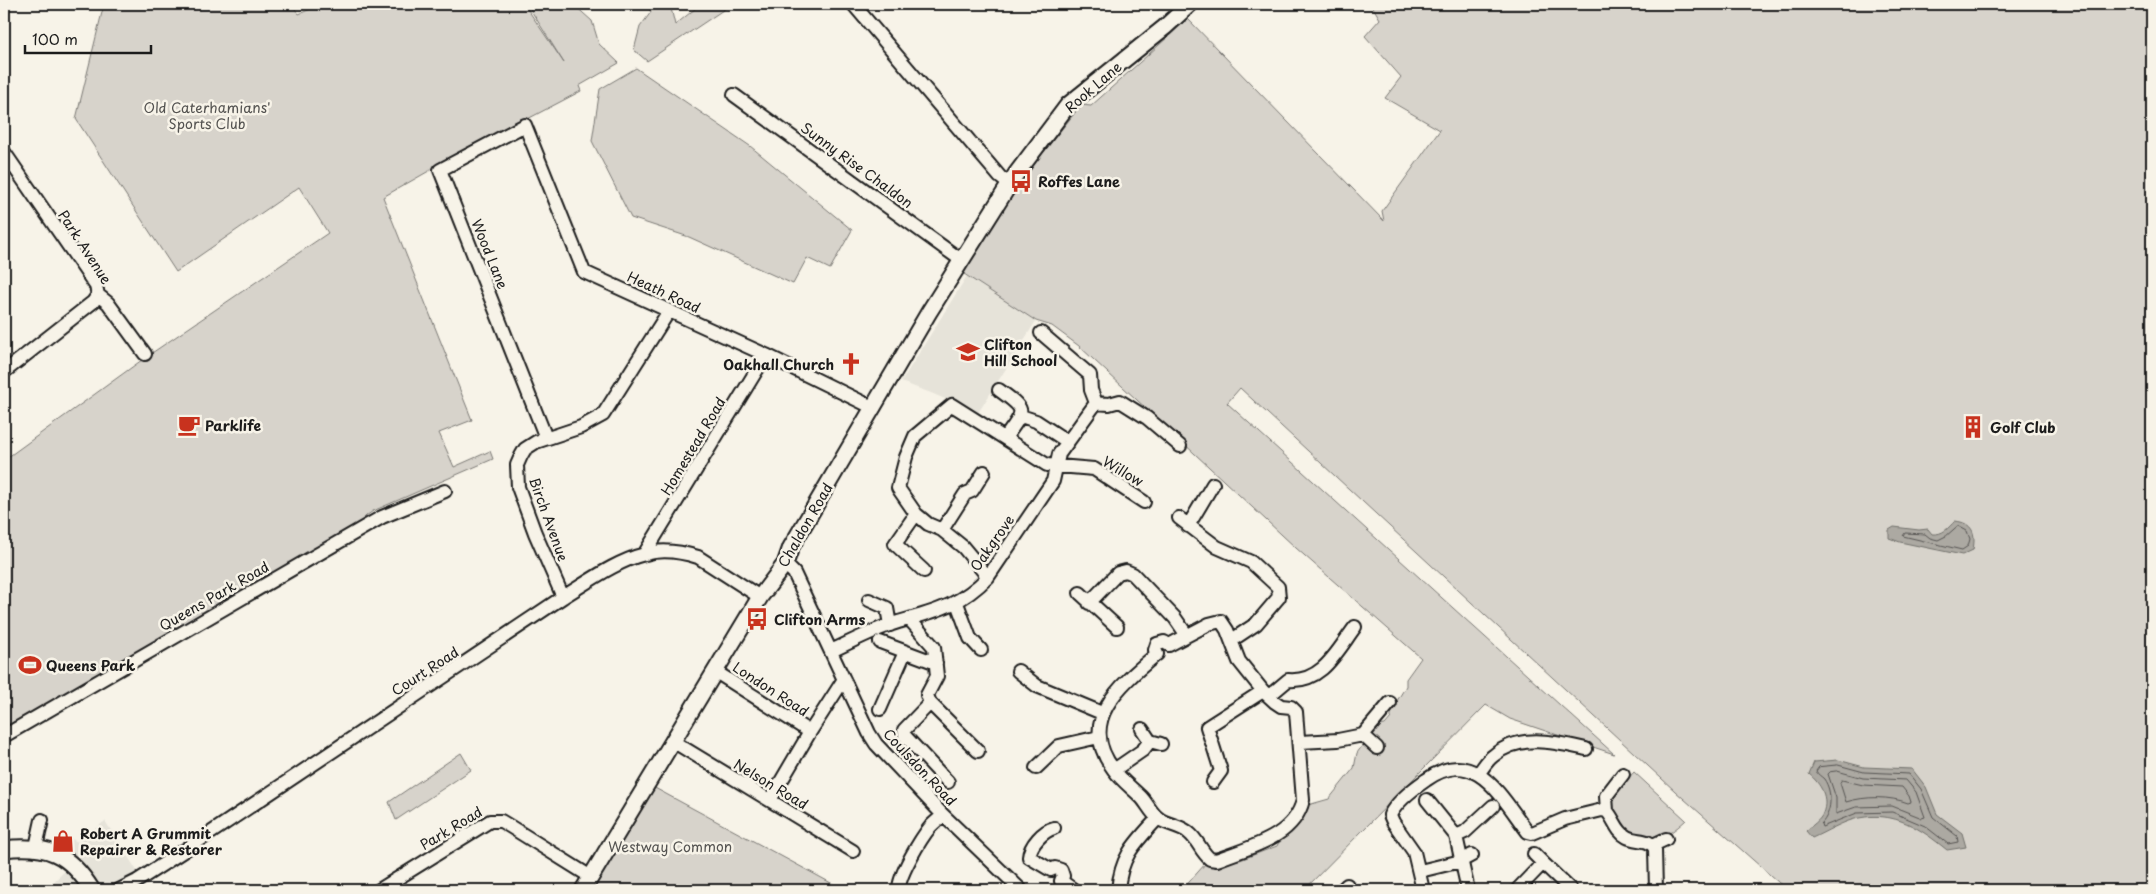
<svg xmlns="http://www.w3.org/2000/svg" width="2156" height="894" font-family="'Playpen Sans',sans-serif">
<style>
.built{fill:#e6e3d9}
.green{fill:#d7d3cb;stroke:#7a7874}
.water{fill:#aca9a2;stroke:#72716c}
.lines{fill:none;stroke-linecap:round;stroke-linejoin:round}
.shore{stroke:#565452;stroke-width:1}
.minor-casing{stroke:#1c1c1c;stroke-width:16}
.major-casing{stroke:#1c1c1c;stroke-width:19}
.minor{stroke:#f7f3e8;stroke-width:12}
.major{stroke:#f7f3e8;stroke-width:15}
.labels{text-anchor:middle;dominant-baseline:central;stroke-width:5;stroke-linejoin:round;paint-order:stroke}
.street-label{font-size:14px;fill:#1c1c1c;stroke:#f7f3e8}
.park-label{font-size:14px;fill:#545351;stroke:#f7f3e8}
.poi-label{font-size:14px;font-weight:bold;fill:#1c1c1c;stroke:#f7f3e8;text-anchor:start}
</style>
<rect width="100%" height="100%" fill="#f7f3e8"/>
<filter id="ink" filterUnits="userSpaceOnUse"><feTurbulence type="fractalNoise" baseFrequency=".02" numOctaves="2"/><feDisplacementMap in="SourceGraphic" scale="10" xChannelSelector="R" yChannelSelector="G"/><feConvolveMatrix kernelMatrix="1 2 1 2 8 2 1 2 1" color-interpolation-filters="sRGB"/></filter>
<g filter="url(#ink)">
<path class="built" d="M967,276L1036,321L978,413L931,393L901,382Z
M105,821L139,874L136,887L138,890H45L66,870L55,848L65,836L78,842Z"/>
<path class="green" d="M104,4H291L299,14L322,4H524L564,63L527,4H573L592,21L599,44L619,63L579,86L581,91L436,167L383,197L472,420L439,433L454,467L490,451L493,459L373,511L366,516L360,522L4,729V460L146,357L328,233L299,187L176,272L76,119Z
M646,4H670L675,25L701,4H732L647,61L634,50L640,27L651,12Z
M1371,4H2152V890H1787L1675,791L1240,388L1227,403L1614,754L1510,719L1486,705L1304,890H1182L1206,863C1218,873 1228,856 1240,860L1277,846C1280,839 1284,839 1289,835C1299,827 1303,817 1308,805L1329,799L1354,768L1357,753L1370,735L1378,726L1385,725L1391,718V711L1406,686V679L1421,658L1296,548L1079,346L1052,326L1036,321L961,272L1026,174L1081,105L1091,106L1188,19L1384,221L1382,211L1440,130L1385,98L1401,77L1365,36L1380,19Z
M636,68L750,146L852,230L830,269L807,258L793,284L689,237L631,218L592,141L600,89Z
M461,753L471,770L396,820L389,802Z
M1634,772L1686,820C1663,841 1657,840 1627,833L1614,815L1610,799Z
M653,787L844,890H592Z"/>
<path class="water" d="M1955,521C1973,523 1976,533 1973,550L1962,555L1900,542L1889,538V530L1894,527L1919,530L1928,529L1932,534C1943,535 1948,528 1955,521Z
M1838,760L1864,767L1912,769L1926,787L1937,814L1962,833L1966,847L1947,850C1920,828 1895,811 1859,818C1843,821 1826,832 1812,838L1806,831C1811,826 1821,820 1823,813C1829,798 1821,784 1809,774L1814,762Z"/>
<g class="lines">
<path class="shore" d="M1958,526L1967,531L1970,539L1968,546L1962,550L1903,536L1905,533L1925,534L1930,538L1938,540L1946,536Z
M1838,765L1864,772L1909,774L1921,789L1933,817L1957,836L1958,842L1948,844L1925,826L1892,812L1857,813L1822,827L1821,824C1832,813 1833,792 1824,779C1821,776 1818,775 1816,771L1819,767Z
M1837,771L1863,778L1906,780L1916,792L1925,817L1922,818L1892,806L1856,807L1836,814V798L1828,774L1830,772Z
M1842,780L1863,785L1902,787L1909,796L1911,802L1908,803C1890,796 1865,796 1846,802L1840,783Z"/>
<defs>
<path id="minor" d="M853,4L1000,177L1009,184
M734,95L961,260
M4,152L96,286L98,295L108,303L145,354
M1041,333L1090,375L1091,390L1096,403L1109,404L1120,401L1147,418L1180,446
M4,372L93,302L98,295
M999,390C1028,411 1025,410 1005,438
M1021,416L1036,421L1068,442
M546,438L440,170L525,125L584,272L766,355L874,408
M916,514L895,544L924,571
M1179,518L1217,547L1251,562L1278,587L1279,597L1256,624L1232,640
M1188,526L1213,484
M942,530L965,494L972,491L984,472
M645,553L766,355
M785,564L794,573L869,733L876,744L943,815L1021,890
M988,577L963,547L942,530L928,524L916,514L898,488L906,457L915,436L952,405L1047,465L1094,469L1144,502
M1080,593L1117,627
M563,597L535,533L518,487L517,465L521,456L525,449L536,442L581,427L603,415L669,311
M869,600L887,608L890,625
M957,603L970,638L981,650
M1089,603L1118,573L1126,571L1133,574L1175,618L1186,634
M910,620L934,647L937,676L927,695L930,703L978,751
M880,642L936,663
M831,651C851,642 871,631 892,624C931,612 958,608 988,577L1053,481L1059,454L1096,403
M1157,654C1120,685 1076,721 1114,770C1121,780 1132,788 1141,797C1147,803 1151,813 1158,818C1166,825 1181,825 1189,833C1198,840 1201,852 1210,859L1217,860C1249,847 1294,838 1303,800L1296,712L1291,707L1281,706L1275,702L1263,691L1239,661L1227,630L1221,621L1209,624L1169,645
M1157,654L1155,650L1157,644L1164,642L1169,645
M1018,671L1037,686L1102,713
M716,672L810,732
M1269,696L1288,680C1322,683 1337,651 1355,627
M930,703L904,730L905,736L948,782
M880,709L905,652
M1142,729L1150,741L1161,744
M1363,735L1377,748
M4,736L382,517L445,491
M674,742L853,851
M1300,742L1338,740L1363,735L1390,703
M1036,768L1059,746L1099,737
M1114,770L1143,750L1150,741
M1478,774C1483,768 1487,760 1493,756C1520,733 1555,742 1586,749
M1213,782L1221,771L1207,727L1263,691
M770,800L810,732L844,679
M1427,800L1456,836L1468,890
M1607,811L1606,796L1623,774
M1456,836L1465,832L1493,806
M1653,845L1666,839
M36,847L42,820
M1534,854L1543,863
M1051,870L1029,857C1030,845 1043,831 1054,828
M1051,870L1055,868L1061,870L1063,876L1061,881
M1420,871L1461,861L1472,855
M1061,881L1074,890
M1518,889L1543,863L1571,890
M119,890L137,881L185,850L563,597C588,582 616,561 645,554C661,549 682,552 698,557L760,597
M379,890L490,821H501L511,827L591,877
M899,890C898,876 921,838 931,826C935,822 940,818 943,815
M1118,890C1121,855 1136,842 1158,818
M1342,890L1347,885
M1423,890L1414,852L1393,822L1390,815C1397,801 1413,789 1426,780C1475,744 1501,797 1528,832L1532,833L1565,819L1602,810L1607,811C1615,820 1616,831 1627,837C1636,842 1650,838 1655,849L1656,890"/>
<path id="major" d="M4,849C47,844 69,853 92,890
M583,890L760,597L785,564L791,547L929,312L1016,174L1068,105L1165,27L1190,4"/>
</defs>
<use href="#minor" class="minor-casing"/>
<use href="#major" class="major-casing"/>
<use href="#minor" class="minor"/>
<use href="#major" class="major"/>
</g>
</g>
<defs>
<symbol id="bus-bare" viewBox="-9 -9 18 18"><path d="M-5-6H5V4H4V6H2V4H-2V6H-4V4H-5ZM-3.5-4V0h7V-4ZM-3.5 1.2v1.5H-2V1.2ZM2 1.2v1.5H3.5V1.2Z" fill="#c8321e" stroke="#f7f3e8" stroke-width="2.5" paint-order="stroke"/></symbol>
<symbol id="school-bare" viewBox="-9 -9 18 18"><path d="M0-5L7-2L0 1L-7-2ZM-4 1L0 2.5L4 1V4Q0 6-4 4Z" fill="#c8321e" stroke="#f7f3e8" stroke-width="2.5" paint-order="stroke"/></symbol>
<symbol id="church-bare" viewBox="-9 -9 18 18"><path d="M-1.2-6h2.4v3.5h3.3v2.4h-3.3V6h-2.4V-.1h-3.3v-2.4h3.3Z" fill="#c8321e" stroke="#f7f3e8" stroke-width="2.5" paint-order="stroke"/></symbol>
<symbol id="cafe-bare" viewBox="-9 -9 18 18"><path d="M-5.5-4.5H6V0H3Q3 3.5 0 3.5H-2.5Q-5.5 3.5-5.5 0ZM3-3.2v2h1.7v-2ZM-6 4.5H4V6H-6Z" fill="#c8321e" stroke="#f7f3e8" stroke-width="2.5" paint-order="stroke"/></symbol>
<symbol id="building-bare" viewBox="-9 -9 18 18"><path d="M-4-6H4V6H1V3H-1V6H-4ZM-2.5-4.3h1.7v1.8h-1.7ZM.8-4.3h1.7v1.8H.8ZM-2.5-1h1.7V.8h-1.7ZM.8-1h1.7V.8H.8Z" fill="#c8321e" stroke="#f7f3e8" stroke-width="2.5" paint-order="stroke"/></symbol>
<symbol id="stadium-bare" viewBox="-9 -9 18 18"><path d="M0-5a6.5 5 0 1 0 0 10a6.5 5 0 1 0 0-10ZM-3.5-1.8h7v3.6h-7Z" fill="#c8321e" stroke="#f7f3e8" stroke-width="2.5" paint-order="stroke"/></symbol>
<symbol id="shop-bare" viewBox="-9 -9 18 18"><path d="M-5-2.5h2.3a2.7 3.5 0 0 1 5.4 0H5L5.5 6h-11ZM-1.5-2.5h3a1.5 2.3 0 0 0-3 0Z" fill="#c8321e" stroke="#f7f3e8" stroke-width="2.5" paint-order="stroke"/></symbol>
</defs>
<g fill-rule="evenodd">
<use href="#bus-bare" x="1005" y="165" width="32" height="32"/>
<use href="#school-bare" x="952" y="336" width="32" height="32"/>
<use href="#church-bare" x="835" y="348" width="32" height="32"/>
<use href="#cafe-bare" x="173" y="409" width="32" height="32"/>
<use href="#building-bare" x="1957" y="411" width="32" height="32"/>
<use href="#bus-bare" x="741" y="603" width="32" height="32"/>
<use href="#stadium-bare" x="14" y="649" width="32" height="32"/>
<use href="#shop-bare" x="47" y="825" width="32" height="32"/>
</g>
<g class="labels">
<g class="street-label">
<text transform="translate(1093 87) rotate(-41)">Rook Lane</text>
<text transform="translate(857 165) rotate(36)">Sunny Rise Chaldon</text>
<text transform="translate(85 247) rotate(57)">Park Avenue</text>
<text transform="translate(490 254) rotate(68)">Wood Lane</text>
<text transform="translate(664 292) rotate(25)">Heath Road</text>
<text transform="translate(693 446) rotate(-59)">Homestead Road</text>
<text transform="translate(1123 471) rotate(31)">Willow</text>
<text transform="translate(549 519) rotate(70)">Birch Avenue</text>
<text transform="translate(805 525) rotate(-60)">Chaldon Road</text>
<text transform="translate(992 543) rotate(-55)">Oakgrove</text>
<text transform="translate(214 596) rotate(-30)">Queens Park Road</text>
<text transform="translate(425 671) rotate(-33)">Court Road</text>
<text transform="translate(771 689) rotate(33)">London Road</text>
<text transform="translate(920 767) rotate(47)">Coulsdon Road</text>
<text transform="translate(771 784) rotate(31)">Nelson Road</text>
<text transform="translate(451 828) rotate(-31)">Park Road</text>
</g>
<g class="park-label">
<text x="207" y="107">Old Caterhamians'<tspan x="207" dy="16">Sports Club</tspan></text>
<text x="670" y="846">Westway Common</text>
</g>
<g class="poi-label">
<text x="1038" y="181">Roffes Lane</text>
<text x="984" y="344">Clifton<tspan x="984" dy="16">Hill School</tspan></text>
<text x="834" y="364" text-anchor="end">Oakhall Church</text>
<text x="205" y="425">Parklife</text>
<text x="1990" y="427">Golf Club</text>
<text x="774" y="619">Clifton Arms</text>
<text x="46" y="665">Queens Park</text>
<text x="80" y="833">Robert A Grummit<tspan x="80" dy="16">Repairer &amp; Restorer</tspan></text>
</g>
</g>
<rect width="2156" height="894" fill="none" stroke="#f7f3e8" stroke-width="20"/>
<rect x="10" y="10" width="2136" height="874" fill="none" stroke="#1c1c1c" stroke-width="2" filter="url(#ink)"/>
<path d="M25 45v8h126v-8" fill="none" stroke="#1c1c1c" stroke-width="2.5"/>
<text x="32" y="45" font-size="15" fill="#1c1c1c" stroke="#f7f3e8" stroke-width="4" paint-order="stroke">100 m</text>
</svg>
